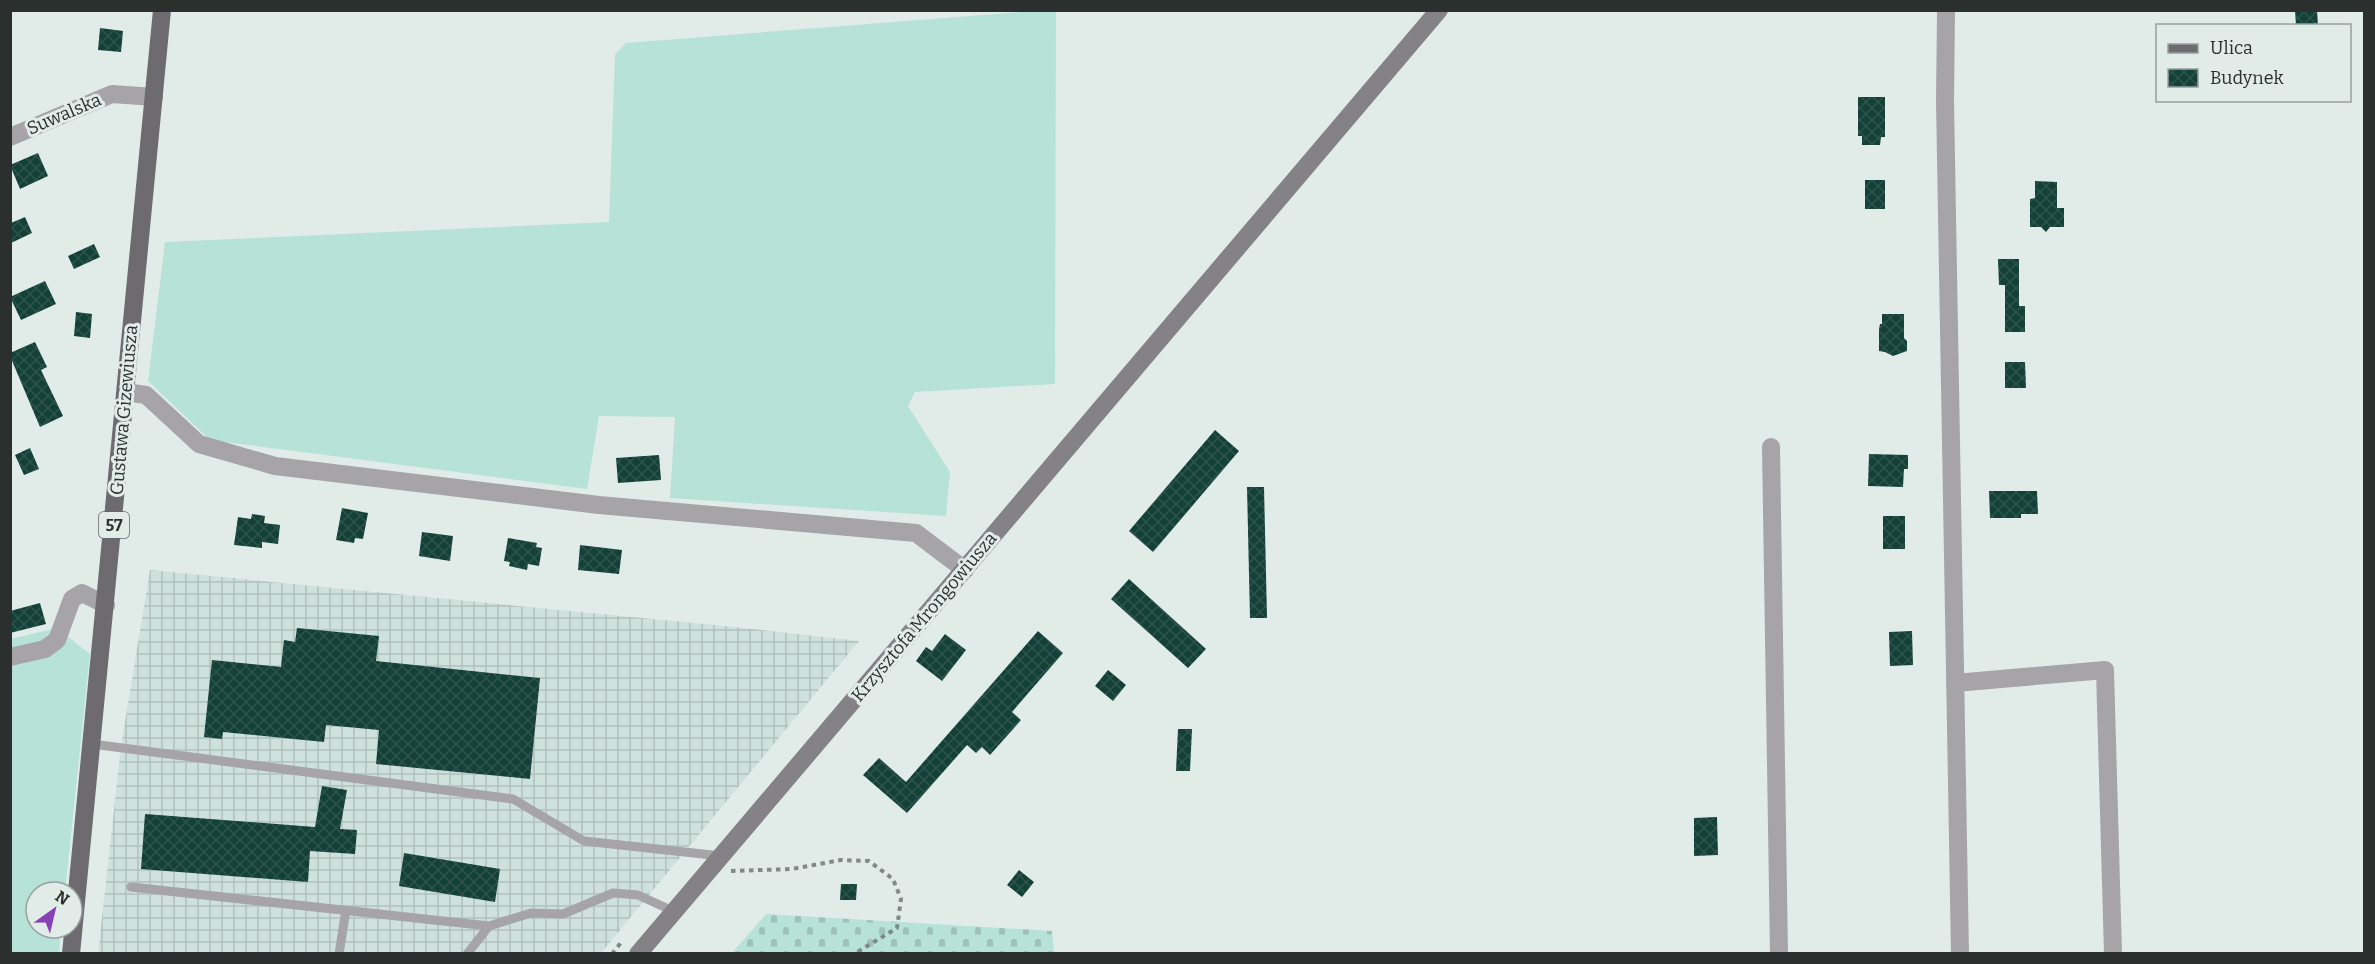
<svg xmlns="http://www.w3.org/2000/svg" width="2375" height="964" font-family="Bitter,serif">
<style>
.industrial{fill:url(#industrial-grid)}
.grass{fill:#b7e2d7}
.cemetery{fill:url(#cemetery-stones)}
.building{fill:url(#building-cross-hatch)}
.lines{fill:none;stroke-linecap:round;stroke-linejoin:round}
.path{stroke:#818886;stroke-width:4;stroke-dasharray:4.5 4.5;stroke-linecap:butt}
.lane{stroke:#a6a4a7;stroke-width:9}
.street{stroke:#a6a4a7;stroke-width:18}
.secondary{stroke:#858287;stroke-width:18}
.primary{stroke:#6d6a70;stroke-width:18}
.labels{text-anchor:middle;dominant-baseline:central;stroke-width:6;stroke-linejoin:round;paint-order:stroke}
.shield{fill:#e1ece9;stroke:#626866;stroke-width:1.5}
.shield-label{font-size:16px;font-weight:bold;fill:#2b2f2e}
.street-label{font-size:18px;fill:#2b2f2e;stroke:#e1ece9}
</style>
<defs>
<pattern id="industrial-grid" width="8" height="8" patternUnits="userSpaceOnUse" patternTransform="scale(1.5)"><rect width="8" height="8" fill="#cee1dc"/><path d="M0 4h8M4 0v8" fill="none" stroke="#b1c1bd"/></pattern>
<pattern id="cemetery-stones" width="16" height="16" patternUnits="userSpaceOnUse" patternTransform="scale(1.5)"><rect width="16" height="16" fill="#b7e2d7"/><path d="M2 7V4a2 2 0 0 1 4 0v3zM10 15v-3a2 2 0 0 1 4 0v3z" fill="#9ec2b9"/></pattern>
<pattern id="building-cross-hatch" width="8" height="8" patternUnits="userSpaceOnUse" patternTransform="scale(1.5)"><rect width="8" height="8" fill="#134037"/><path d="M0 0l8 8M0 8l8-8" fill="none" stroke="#2d534c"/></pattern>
</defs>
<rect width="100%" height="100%" fill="#e1ece9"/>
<path class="industrial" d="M150,570L735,627L859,641L601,953L98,954L121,746Z"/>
<path class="grass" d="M1035,11H1056L1055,384L915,392L908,406L950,472L946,516L670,498L675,417L599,416L587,489L210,440L148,381L165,242L609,222L615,54L626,43Z
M57,628L90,654L65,892H36V928H61L59,953H11L10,639Z"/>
<path class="cemetery" d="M766,914L1052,931L1054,953H732Z"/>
<path class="building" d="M2295,10H2317L2318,26H2296Z
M100,28L123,31L121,52L98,50Z
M1858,97H1885V137H1881L1880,145H1862V136H1858Z
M38,153L48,176L20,189L10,165Z
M1865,180H1885V209H1865Z
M2035,181L2057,182V208H2064V227H2050L2046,232L2041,227H2030V199L2035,198Z
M25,217L32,233L11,243V223Z
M94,244L100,257L74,269L68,256Z
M1998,259H2019V306H2025V332H2005V285H1999Z
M45,281L56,304L21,320L10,297Z
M76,312L92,314L90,338L74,336Z
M1882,314H1904V338L1907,341V351L1893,356L1885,352L1879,351V329L1880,324H1882Z
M35,342L47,367L41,370L63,416L40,427L10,356V353Z
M2005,362H2025L2026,388H2005Z
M1215,430L1239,451L1153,552L1129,531Z
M30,448L39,469L24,475L15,455Z
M1869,454L1908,455V469H1904L1903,487L1868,486Z
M659,455L661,480L618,483L616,458Z
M1247,487H1264L1267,618H1250Z
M1989,491H2037L2038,514H2021V518H1990Z
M342,508L368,513L363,539L355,538L354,543L336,540Z
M252,514L265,516L264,523L280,525L278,544L262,542V548L234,545L238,517L251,519Z
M1883,516H1905V549H1883Z
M422,532L453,536L450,561L419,556Z
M508,538L537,543L536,547L542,548L539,566L528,564L527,570L509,566L510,562L504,561Z
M580,545L622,550L619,574L578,570Z
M1129,579L1206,649L1188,668L1111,599Z
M40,603L46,624L10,633V611Z
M297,628L379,636L376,661L540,678L530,779L376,764L379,730L326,725L324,742L223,732L222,739L204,737L212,660L281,667L284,640L295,642Z
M1038,631L1063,653L1012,712L1021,720L990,755L982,747L976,753L967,745L907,813L863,775L879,758L906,782Z
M1912,631L1913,665L1890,666L1889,632Z
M945,634L966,650L942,681L916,661L926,647L932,651Z
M1108,670L1126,685L1113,701L1095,686Z
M1178,729H1192L1190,771H1176Z
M322,786L347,790L340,829L357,830L355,854L310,851L308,882L141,869L145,814L315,827Z
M1717,817L1718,855L1694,856V818Z
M404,853L500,869L495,902L399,886Z
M1019,870L1034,882L1022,897L1007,885Z
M841,884H857L856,900H840Z"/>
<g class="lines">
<path class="path" d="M731,871L792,869L841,860L869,861L893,879L901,899L897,928L854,954
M612,954L623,940"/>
<path class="lane" d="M92,744L513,799L584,841L721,856
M131,887L489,926L531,913L563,914L613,893L638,895L673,911
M339,954L346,910
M467,954L489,926"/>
<path class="street" d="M1946,10L1945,101L1960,954
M10,137L112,94L154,97
M126,392L146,395L199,444L275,466L599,505L916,533L965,570
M1771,447L1779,954
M10,657L45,649L57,640L72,599L82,593L106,605
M1955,683L2105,670L2113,954"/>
<path class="secondary" d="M638,954L1439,10"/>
<path class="primary" d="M71,954L162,10"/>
</g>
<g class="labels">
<rect class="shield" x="99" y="512" width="30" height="26" rx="4.5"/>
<g class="shield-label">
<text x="114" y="525">57</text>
</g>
<g class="street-label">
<text transform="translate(64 114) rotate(-23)">Suwalska</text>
<text transform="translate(124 410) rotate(-85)">Gustawa Gizewiusza</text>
<text transform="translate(924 617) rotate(-50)">Krzysztofa Mrongowiusza</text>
</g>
</g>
<rect width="2375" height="964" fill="none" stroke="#2b2f2e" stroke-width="24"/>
<rect x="2156" y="24" width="195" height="78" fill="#e1ece9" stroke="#98a09e" stroke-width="1.5"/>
<rect x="2168" y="44" width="30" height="9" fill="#6d6a70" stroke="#98a09e" stroke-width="1.5"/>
<text x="2210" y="54" font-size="18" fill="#2b2f2e">Ulica</text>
<rect x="2168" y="69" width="30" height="18" fill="url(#building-cross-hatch)" stroke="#98a09e" stroke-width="1.5"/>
<text x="2210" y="84" font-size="18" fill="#2b2f2e">Budynek</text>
<g transform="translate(54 910) rotate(34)"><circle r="28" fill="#e1ece9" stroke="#98a09e" stroke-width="1.5"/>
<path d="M0-4.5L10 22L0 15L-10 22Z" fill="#8841b4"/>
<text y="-9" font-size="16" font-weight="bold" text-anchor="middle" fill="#2b2f2e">N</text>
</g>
</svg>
